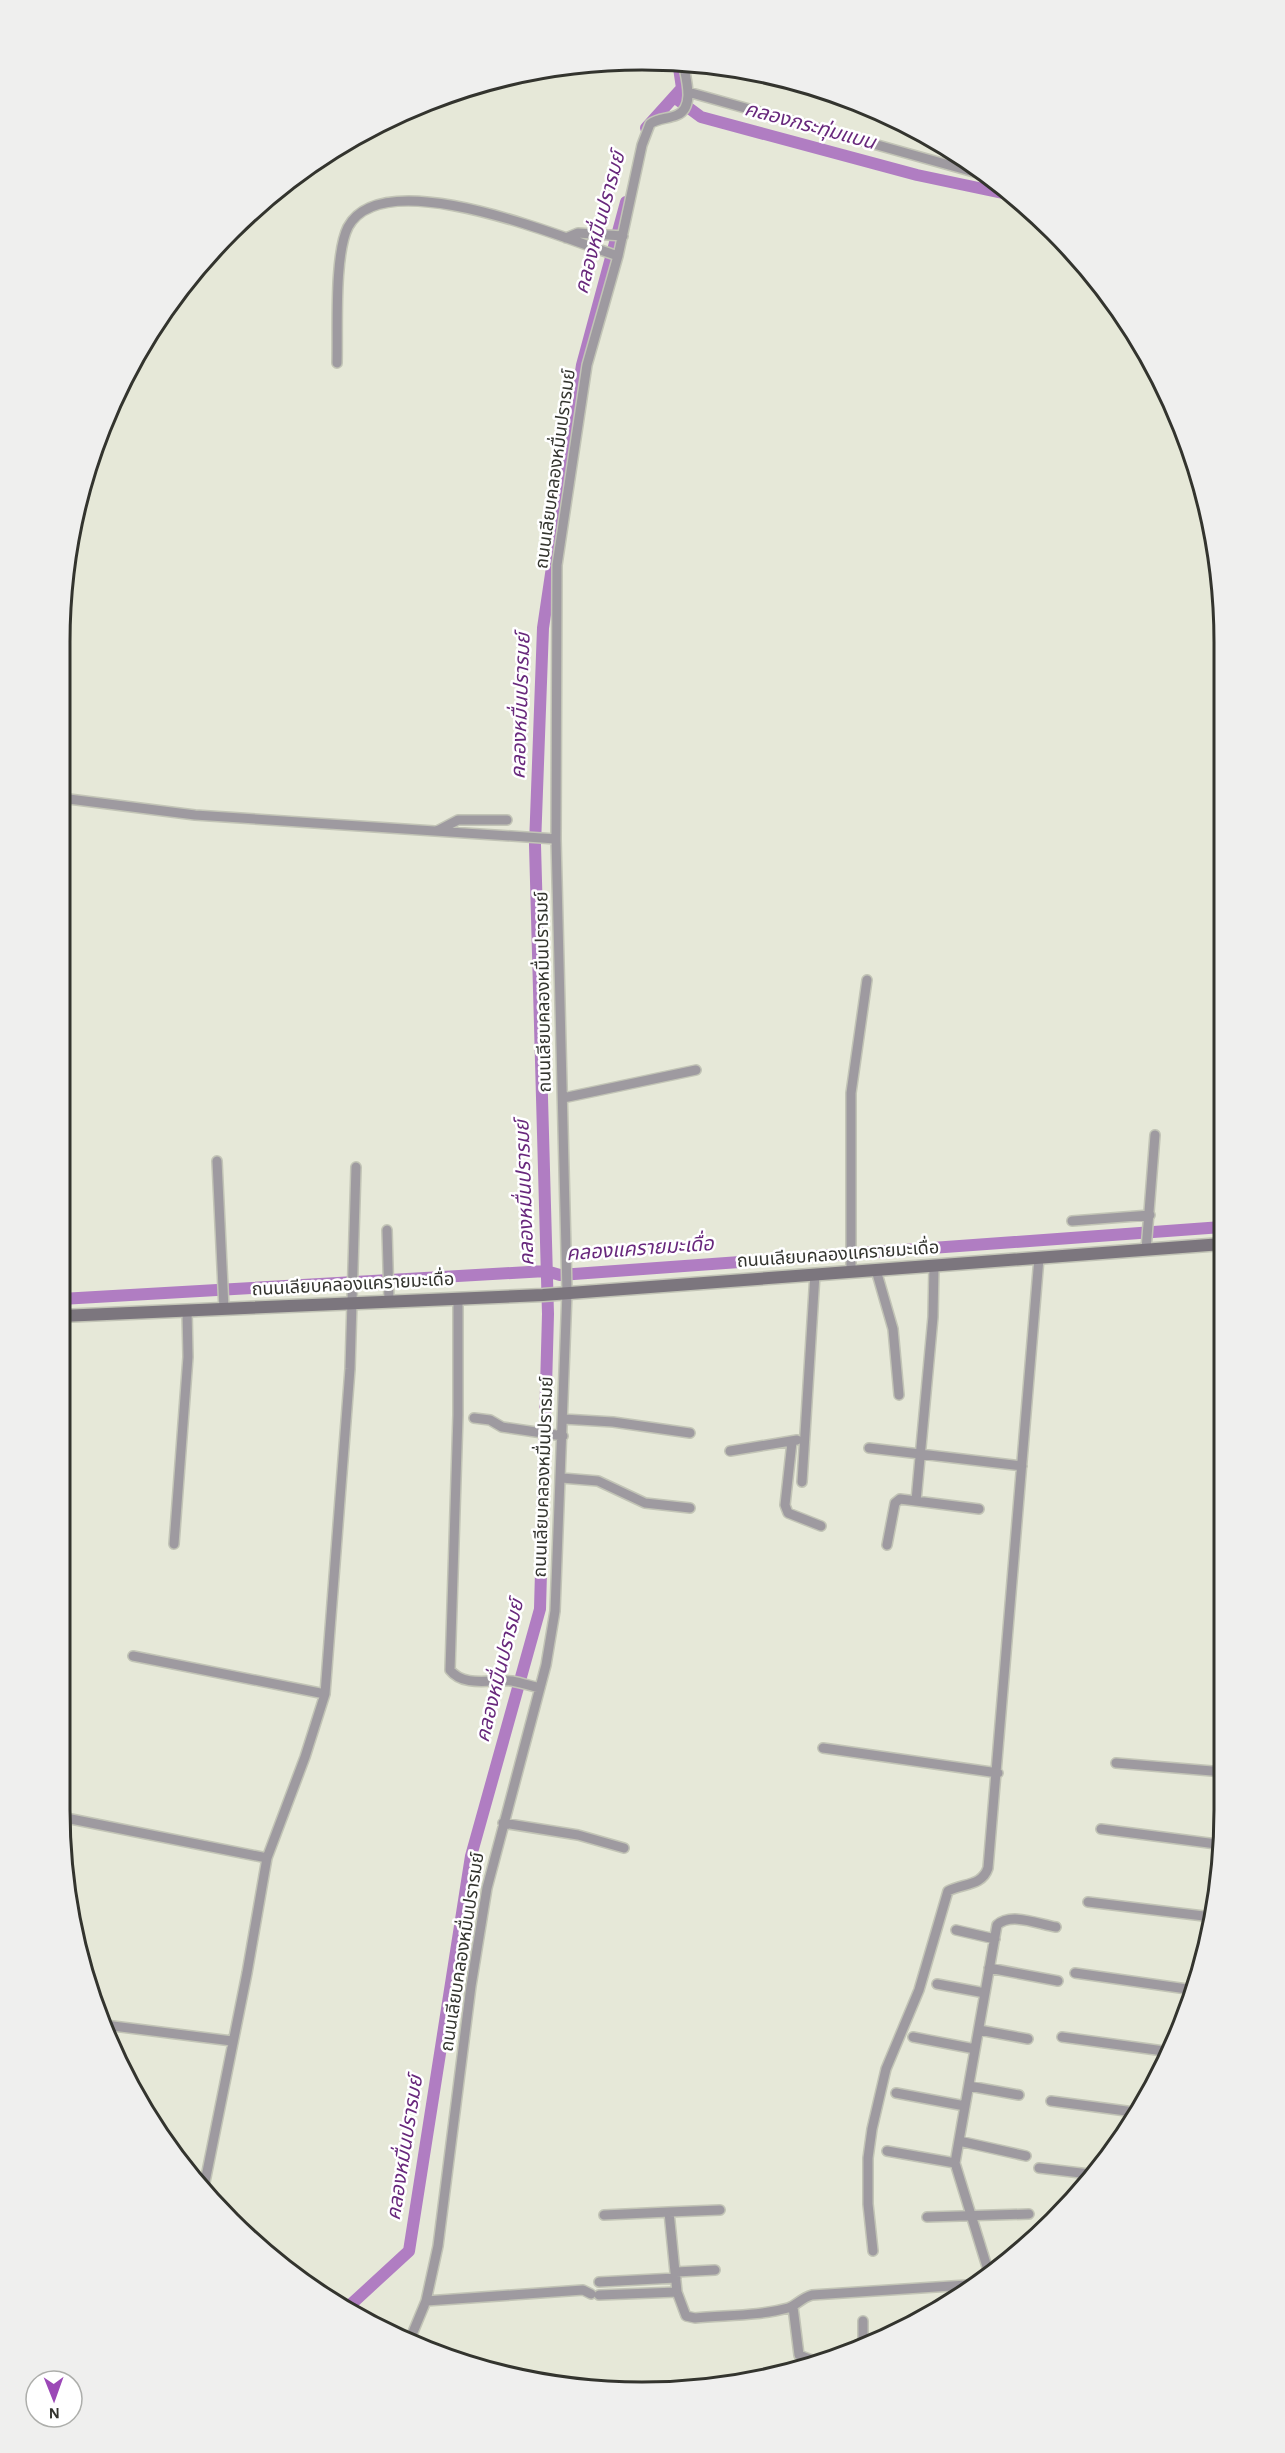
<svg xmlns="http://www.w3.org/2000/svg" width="1285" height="2453" font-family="'Alegreya Sans','Noto Sans Thai',sans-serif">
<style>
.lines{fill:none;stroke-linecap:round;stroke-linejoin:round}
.canal{stroke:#b07dc2;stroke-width:12}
.street-casing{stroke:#c2c4b6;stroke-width:12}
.secondary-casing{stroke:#c2c4b6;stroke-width:15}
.street{stroke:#9e9aa0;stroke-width:9}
.secondary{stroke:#7c767e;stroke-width:12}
.labels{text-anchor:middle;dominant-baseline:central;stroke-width:5;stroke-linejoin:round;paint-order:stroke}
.street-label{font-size:18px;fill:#33342e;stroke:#fff}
.water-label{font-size:20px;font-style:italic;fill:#68287c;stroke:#fff}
.rim{fill:none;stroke:#33342e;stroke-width:3}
</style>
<rect width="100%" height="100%" fill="#e6e8d8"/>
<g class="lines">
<path class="canal" d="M674,97L701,117L917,175L1012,195
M646,128L682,88L678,61
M61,1299L546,1271L560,1275L1222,1227
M347,2308L409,2251L471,1856L540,1609L548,1314L535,845L543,628L582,365L626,202"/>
<defs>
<path id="street" d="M688,92L981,174
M566,238L578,233L623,236
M337,363C338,329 334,255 348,227C383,161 565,239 618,256
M61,798L195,815L556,839
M437,831L458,820H507
M563,1098L696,1070
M217,1161L224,1309
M1072,1221L1150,1215
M387,1230L389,1301
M1146,1250L1155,1135
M876,1270L893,1329L899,1395
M851,1272V1093L867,980
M458,1298V1415L450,1670C464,1688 492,1679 512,1681C522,1683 531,1686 540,1688
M474,1418L490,1420L502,1427L563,1436
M563,1419L613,1422L690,1433
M792,1442L785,1505L788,1513L821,1526
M869,1448L1022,1466
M730,1451L797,1440
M562,1478L598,1481L645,1503L690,1508
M802,1482L815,1274
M916,1501L979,1509
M174,1544L188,1357L187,1311
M887,1545L895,1503L900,1499L916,1501L933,1317L934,1266
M133,1656L325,1694
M823,1748L998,1773
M1116,1763L1224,1772
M61,1817L267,1858
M503,1823L578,1835L624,1848
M1101,1829L1224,1845
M1088,1902L1212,1917
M956,1930L995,1939
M989,1968L1058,1981
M1075,1973L1194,1990
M937,1984L985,1993
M105,2025L232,2041
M979,2030L1028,2039
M913,2037L975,2049
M1062,2037L1171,2052
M969,2086L1019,2095
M896,2093L965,2106
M1051,2101L1134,2112
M959,2141L1026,2156
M887,2151L955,2163
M1039,2168L1089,2174
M204,2187L247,1973L267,1858L305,1757L325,1694L350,1369L356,1167
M669,2212L720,2210
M604,2215L669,2212L677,2292L686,2316L695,2318C726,2315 759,2316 788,2308C796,2306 801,2298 812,2295L967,2285
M927,2217L1029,2214
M873,2251L868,2204V2158L872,2129L886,2069L919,1990L948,1891C964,1883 982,1886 988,1868L1039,1258
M988,2270L955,2163L997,1925C1011,1912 1038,1924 1056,1927
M676,2272L715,2270
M599,2282L676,2278
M599,2295L677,2292
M426,2301L583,2290L591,2294
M793,2307L799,2355L812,2360
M863,2321V2344
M411,2337L426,2301L438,2246L471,1986L487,1888L546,1665L555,1611L567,1292L556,839L557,565L587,365L618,256L642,145L650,124C658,118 668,119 677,115C696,107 685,76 683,62"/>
<path id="secondary" d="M61,1316L543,1295L1222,1244"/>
</defs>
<use href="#street" class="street-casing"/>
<use href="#secondary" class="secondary-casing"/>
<use href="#street" class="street"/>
<use href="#secondary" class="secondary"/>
</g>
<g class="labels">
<g class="street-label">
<text transform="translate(556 469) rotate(-82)">ถนนเลียบคลองหมื่นปรารมย์</text>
<text transform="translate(544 992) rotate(-91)">ถนนเลียบคลองหมื่นปรารมย์</text>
<text transform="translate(838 1255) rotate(-4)">ถนนเลียบคลองแครายมะเดื่อ</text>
<text transform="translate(353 1285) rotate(-3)">ถนนเลียบคลองแครายมะเดื่อ</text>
<text transform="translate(544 1477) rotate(-88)">ถนนเลียบคลองหมื่นปรารมย์</text>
<text transform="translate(463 1952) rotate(-81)">ถนนเลียบคลองหมื่นปรารมย์</text>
</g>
<g class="water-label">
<text transform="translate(810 126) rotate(15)">คลองกระทุ่มแบน</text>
<text transform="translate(600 223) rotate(-75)">คลองหมื่นปรารมย์</text>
<text transform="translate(521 706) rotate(-88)">คลองหมื่นปรารมย์</text>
<text transform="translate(525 1193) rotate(-92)">คลองหมื่นปรารมย์</text>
<text transform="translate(640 1249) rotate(-4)">คลองแครายมะเดื่อ</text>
<text transform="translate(500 1671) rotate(-76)">คลองหมื่นปรารมย์</text>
<text transform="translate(405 2148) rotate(-81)">คลองหมื่นปรารมย์</text>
</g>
</g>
<path d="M0 0H1285V2453H0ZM642 70H642A572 572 0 0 1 1214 642V1810A572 572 0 0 1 642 2382H642A572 572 0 0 1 70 1810V642A572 572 0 0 1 642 70Z" fill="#efefee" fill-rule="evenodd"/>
<path class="rim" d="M642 70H642A572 572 0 0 1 1214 642V1810A572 572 0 0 1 642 2382H642A572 572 0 0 1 70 1810V642A572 572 0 0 1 642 70Z"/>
<g transform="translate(54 2399) rotate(179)"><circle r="28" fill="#ffffff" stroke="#adaeab" stroke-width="1.5"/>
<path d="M0-4.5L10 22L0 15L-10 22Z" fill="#9c48b7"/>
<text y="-9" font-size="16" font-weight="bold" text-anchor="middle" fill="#33342e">N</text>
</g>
</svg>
